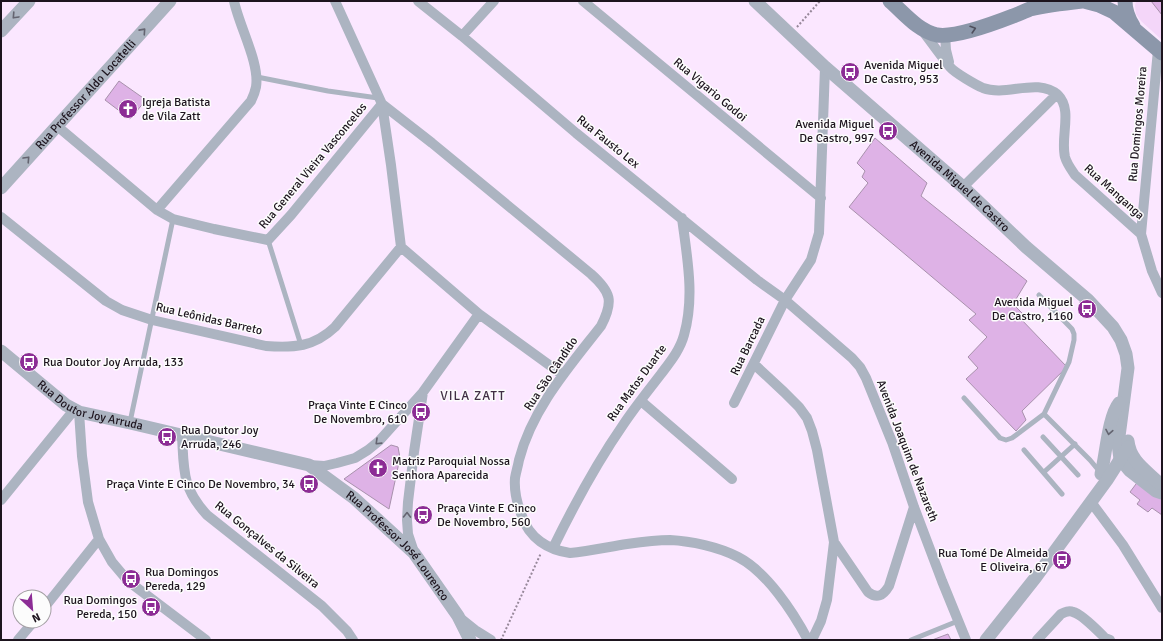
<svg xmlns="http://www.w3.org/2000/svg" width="1163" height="641" font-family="Signika,sans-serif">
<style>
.built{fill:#f4d6f9}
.building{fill:#deb2e6;stroke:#a891ac}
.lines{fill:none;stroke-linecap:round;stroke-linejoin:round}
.path{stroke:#97889a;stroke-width:2;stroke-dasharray:2 2;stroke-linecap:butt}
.service{stroke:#acb4c1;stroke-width:5}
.minor{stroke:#acb4c1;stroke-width:10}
.tertiary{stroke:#acb4c1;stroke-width:13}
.secondary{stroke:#8c97aa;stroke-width:15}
.oneway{stroke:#646470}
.oneway2{stroke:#4f4f5d}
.labels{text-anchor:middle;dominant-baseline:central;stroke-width:3;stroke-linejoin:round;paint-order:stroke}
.poi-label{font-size:12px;fill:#1d141e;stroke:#fcfcfc;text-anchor:start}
.street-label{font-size:12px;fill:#1d141e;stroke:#fcfcfc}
.neighbourhood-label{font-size:13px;letter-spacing:1px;fill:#412e45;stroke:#fcfcfc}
</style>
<rect width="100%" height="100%" fill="#fbe7ff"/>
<path class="built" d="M1136,1H1162V40L1141,21L1136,14L1135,6Z"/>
<path class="building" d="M1151,1H1162V15Z
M119,81L146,100L130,119L105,100Z
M875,138L927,183L921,196L1027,281L1013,304L1023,314L1019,317L1067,367L1022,411L1026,420L1016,431L966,379L978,368L968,357L987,337L969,320L976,314L849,207L868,183L862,177L865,171L857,163Z
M391,445L398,447L400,458L389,509L344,479Z
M1139,480L1162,498V515L1152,508L1148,512L1137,504L1140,500L1130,492Z
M948,634L951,640H932Z"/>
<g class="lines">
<path class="path" d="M797,27L820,1
M501,640L541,553"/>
<path class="service" d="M257,77L328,91L378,98
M268,240L301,345
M964,398L1000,438L1006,440L1012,438L1044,414L1069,362L1074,340V334L1072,329L1039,295
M1044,414L1090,460L1100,472
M130,422L173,219
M1043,437L1078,475
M1024,450L1062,494
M1044,472L1075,444
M911,640L958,621"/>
<path class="minor" d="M335,1L382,104L391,165L401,247L479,314L563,375
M418,1L462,36L576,133L757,280L785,300L734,403
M583,1L821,198
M922,30C931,42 940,55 950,67C955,73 976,85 983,88C1007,97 1037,77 1058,95C1073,110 1060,137 1065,157C1067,164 1071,169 1075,175L1141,234
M945,35L946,50L949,62
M462,36L494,1
M1158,50L1141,234L1152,271L1162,293
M825,67L819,233L811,260L785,300L852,358L860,367L866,378L892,442L914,507L942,581L966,640
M57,126L157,210L173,219L214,229L268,240L291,215L382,104L432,143L591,274C611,292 614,301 601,326C569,367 532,409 519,460C518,466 516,472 515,478C514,491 517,504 522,516C529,538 548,550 570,553C589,551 608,547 627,544C641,542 656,540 670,540C691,541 719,547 738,557C767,572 793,612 808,640
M963,187L1057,94
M157,210L251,101C253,97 255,92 256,87C260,63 239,26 234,1
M1,217L106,301L122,310L152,320L266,346C294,348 314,347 335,327L401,247
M754,364L784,392L799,407L807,418L812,431L817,450L834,542L827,600L821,621L812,640
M641,401L732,479
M79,412L82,456L88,502L99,539L112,562L128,581L206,640
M182,436C184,471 182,488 207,515L322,606L347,631L353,640
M309,465L324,466L337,463L355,458L368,450L379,441L423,392L479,314
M1,500L74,410
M1091,502L1123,545L1162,608
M834,542L868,592C877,599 883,596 889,586L914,507
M553,548C574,505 596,464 623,425C635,407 648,391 661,374C670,362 680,350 684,335C695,297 687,257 682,218
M414,552L408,534L407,520L408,502L414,452L423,392
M44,608L99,539
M460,618L475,630L491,640
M18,640L34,621
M1037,640L1061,614C1065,612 1069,610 1073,612C1082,614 1098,631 1105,638L1110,640"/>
<g class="tertiary">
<path id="s1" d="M755,1L825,67L963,187L1026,247L1088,300L1113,327L1121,340L1126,354L1128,368L1118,444L1120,459L1129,470L1156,491L1162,493"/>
<path d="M1,31L29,1"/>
<path id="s2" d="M1,188L170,1"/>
<path id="s3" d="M1,351L66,405L79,412L130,423L309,465L354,498L414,553L458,616L470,640"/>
<path d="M1128,441C1130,461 1146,470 1159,483"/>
<path d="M1101,474C1106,455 1108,417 1119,403"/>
<path d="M986,640L1036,577L1107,480L1128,447"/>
</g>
<path class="secondary" d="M890,1C904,13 918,31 937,35C956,38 995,23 1013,16C1019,14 1025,11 1030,9C1047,5 1064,3 1082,1
M1084,1L1099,5L1114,12L1162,53
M1125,1C1125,11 1128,18 1133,26"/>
</g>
<defs><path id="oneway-chevron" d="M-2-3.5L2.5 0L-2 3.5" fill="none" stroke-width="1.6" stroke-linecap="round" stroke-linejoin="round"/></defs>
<g class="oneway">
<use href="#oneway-chevron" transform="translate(15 16) rotate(133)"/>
<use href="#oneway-chevron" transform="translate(143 31) rotate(-48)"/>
<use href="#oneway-chevron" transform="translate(27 159) rotate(-47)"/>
<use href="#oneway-chevron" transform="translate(1109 432) rotate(100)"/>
<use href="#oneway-chevron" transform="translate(378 442) rotate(136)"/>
<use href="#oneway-chevron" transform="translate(407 515) rotate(-89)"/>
</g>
<use class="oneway2" href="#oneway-chevron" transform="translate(973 29) rotate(-17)"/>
<defs>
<symbol id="bus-disc" viewBox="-11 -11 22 22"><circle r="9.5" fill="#8c2c95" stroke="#fcfcfc"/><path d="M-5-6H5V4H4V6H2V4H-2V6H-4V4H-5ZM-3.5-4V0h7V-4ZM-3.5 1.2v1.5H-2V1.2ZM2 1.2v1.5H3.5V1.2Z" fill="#fff"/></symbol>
<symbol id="church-disc" viewBox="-11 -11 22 22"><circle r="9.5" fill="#8c2c95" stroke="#fcfcfc"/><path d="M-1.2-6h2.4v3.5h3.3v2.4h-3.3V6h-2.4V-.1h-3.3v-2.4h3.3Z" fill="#fff"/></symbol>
</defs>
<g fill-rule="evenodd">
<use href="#bus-disc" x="839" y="61" width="22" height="22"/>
<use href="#church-disc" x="117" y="98" width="22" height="22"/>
<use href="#bus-disc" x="877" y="120" width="22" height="22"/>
<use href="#bus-disc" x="1076" y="298" width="22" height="22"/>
<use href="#bus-disc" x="18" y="351" width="22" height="22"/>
<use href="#bus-disc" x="410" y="401" width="22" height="22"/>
<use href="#bus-disc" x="156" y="426" width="22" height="22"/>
<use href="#church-disc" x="367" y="457" width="22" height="22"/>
<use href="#bus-disc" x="298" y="473" width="22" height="22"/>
<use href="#bus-disc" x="412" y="504" width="22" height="22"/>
<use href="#bus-disc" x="1051" y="549" width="22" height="22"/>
<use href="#bus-disc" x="120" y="568" width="22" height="22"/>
<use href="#bus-disc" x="140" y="596" width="22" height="22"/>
</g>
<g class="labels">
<g class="poi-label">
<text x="864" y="65">Avenida Miguel<tspan x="864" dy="14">De Castro, 953</tspan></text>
<text x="142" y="102">Igreja Batista<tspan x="142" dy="14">de Vila Zatt</tspan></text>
<text x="874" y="124" text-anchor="end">Avenida Miguel<tspan x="874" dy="14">De Castro, 997</tspan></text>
<text x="1073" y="302" text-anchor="end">Avenida Miguel<tspan x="1073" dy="14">De Castro, 1160</tspan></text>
<text x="43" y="362">Rua Doutor Joy Arruda, 133</text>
<text x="407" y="405" text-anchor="end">Praça Vinte E Cinco<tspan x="407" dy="14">De Novembro, 610</tspan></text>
<text x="181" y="430">Rua Doutor Joy<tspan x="181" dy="14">Arruda, 246</tspan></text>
<text x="392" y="461">Matriz Paroquial Nossa<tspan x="392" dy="14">Senhora Aparecida</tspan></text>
<text x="295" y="484" text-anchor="end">Praça Vinte E Cinco De Novembro, 34</text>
<text x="437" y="508">Praça Vinte E Cinco<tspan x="437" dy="14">De Novembro, 560</tspan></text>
<text x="1048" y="553" text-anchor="end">Rua Tomé De Almeida<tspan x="1048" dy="14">E Oliveira, 67</tspan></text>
<text x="145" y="572">Rua Domingos<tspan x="145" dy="14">Pereda, 129</tspan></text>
<text x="137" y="600" text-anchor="end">Rua Domingos<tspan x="137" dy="14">Pereda, 150</tspan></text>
</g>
<g class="street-label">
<text transform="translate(710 90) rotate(40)">Rua Vigario Godoi</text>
<text stroke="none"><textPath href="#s2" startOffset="126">Rua Professor Aldo Locatelli</textPath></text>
<text transform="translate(1138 124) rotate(-85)">Rua Domingos Moreira</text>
<text transform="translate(608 142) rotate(39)">Rua Fausto Lex</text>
<text transform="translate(313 166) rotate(-50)">Rua General Vieira Vasconcelos</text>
<text stroke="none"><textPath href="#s1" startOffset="276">Avenida Miguel de Castro</textPath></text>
<text transform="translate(1114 192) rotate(42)">Rua Manganga</text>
<text transform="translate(209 319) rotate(13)">Rua Leônidas Barreto</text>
<text transform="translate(748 346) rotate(-64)">Rua Barcada</text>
<text transform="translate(551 374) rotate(-56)">Rua São Cândido</text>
<text transform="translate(637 383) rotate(-54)">Rua Matos Duarte</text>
<text stroke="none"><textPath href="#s3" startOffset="107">Rua Doutor Joy Arruda</textPath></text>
<text transform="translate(907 451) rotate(69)">Avenida Joaquim de Nazareth</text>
<text transform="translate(267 545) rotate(39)">Rua Gonçalves da Silveira</text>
<text stroke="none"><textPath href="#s3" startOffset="456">Rua Professor José Lourenco</textPath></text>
</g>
<g class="neighbourhood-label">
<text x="473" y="396">VILA ZATT</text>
</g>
</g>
<rect width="1163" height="641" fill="none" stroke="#1d141e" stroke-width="4"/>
<g transform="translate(32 609) rotate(154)"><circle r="19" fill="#fcfcfc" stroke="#a39fa3"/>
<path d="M0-3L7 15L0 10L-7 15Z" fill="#8c2c95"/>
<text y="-6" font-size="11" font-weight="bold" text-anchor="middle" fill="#1d141e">N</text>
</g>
</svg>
